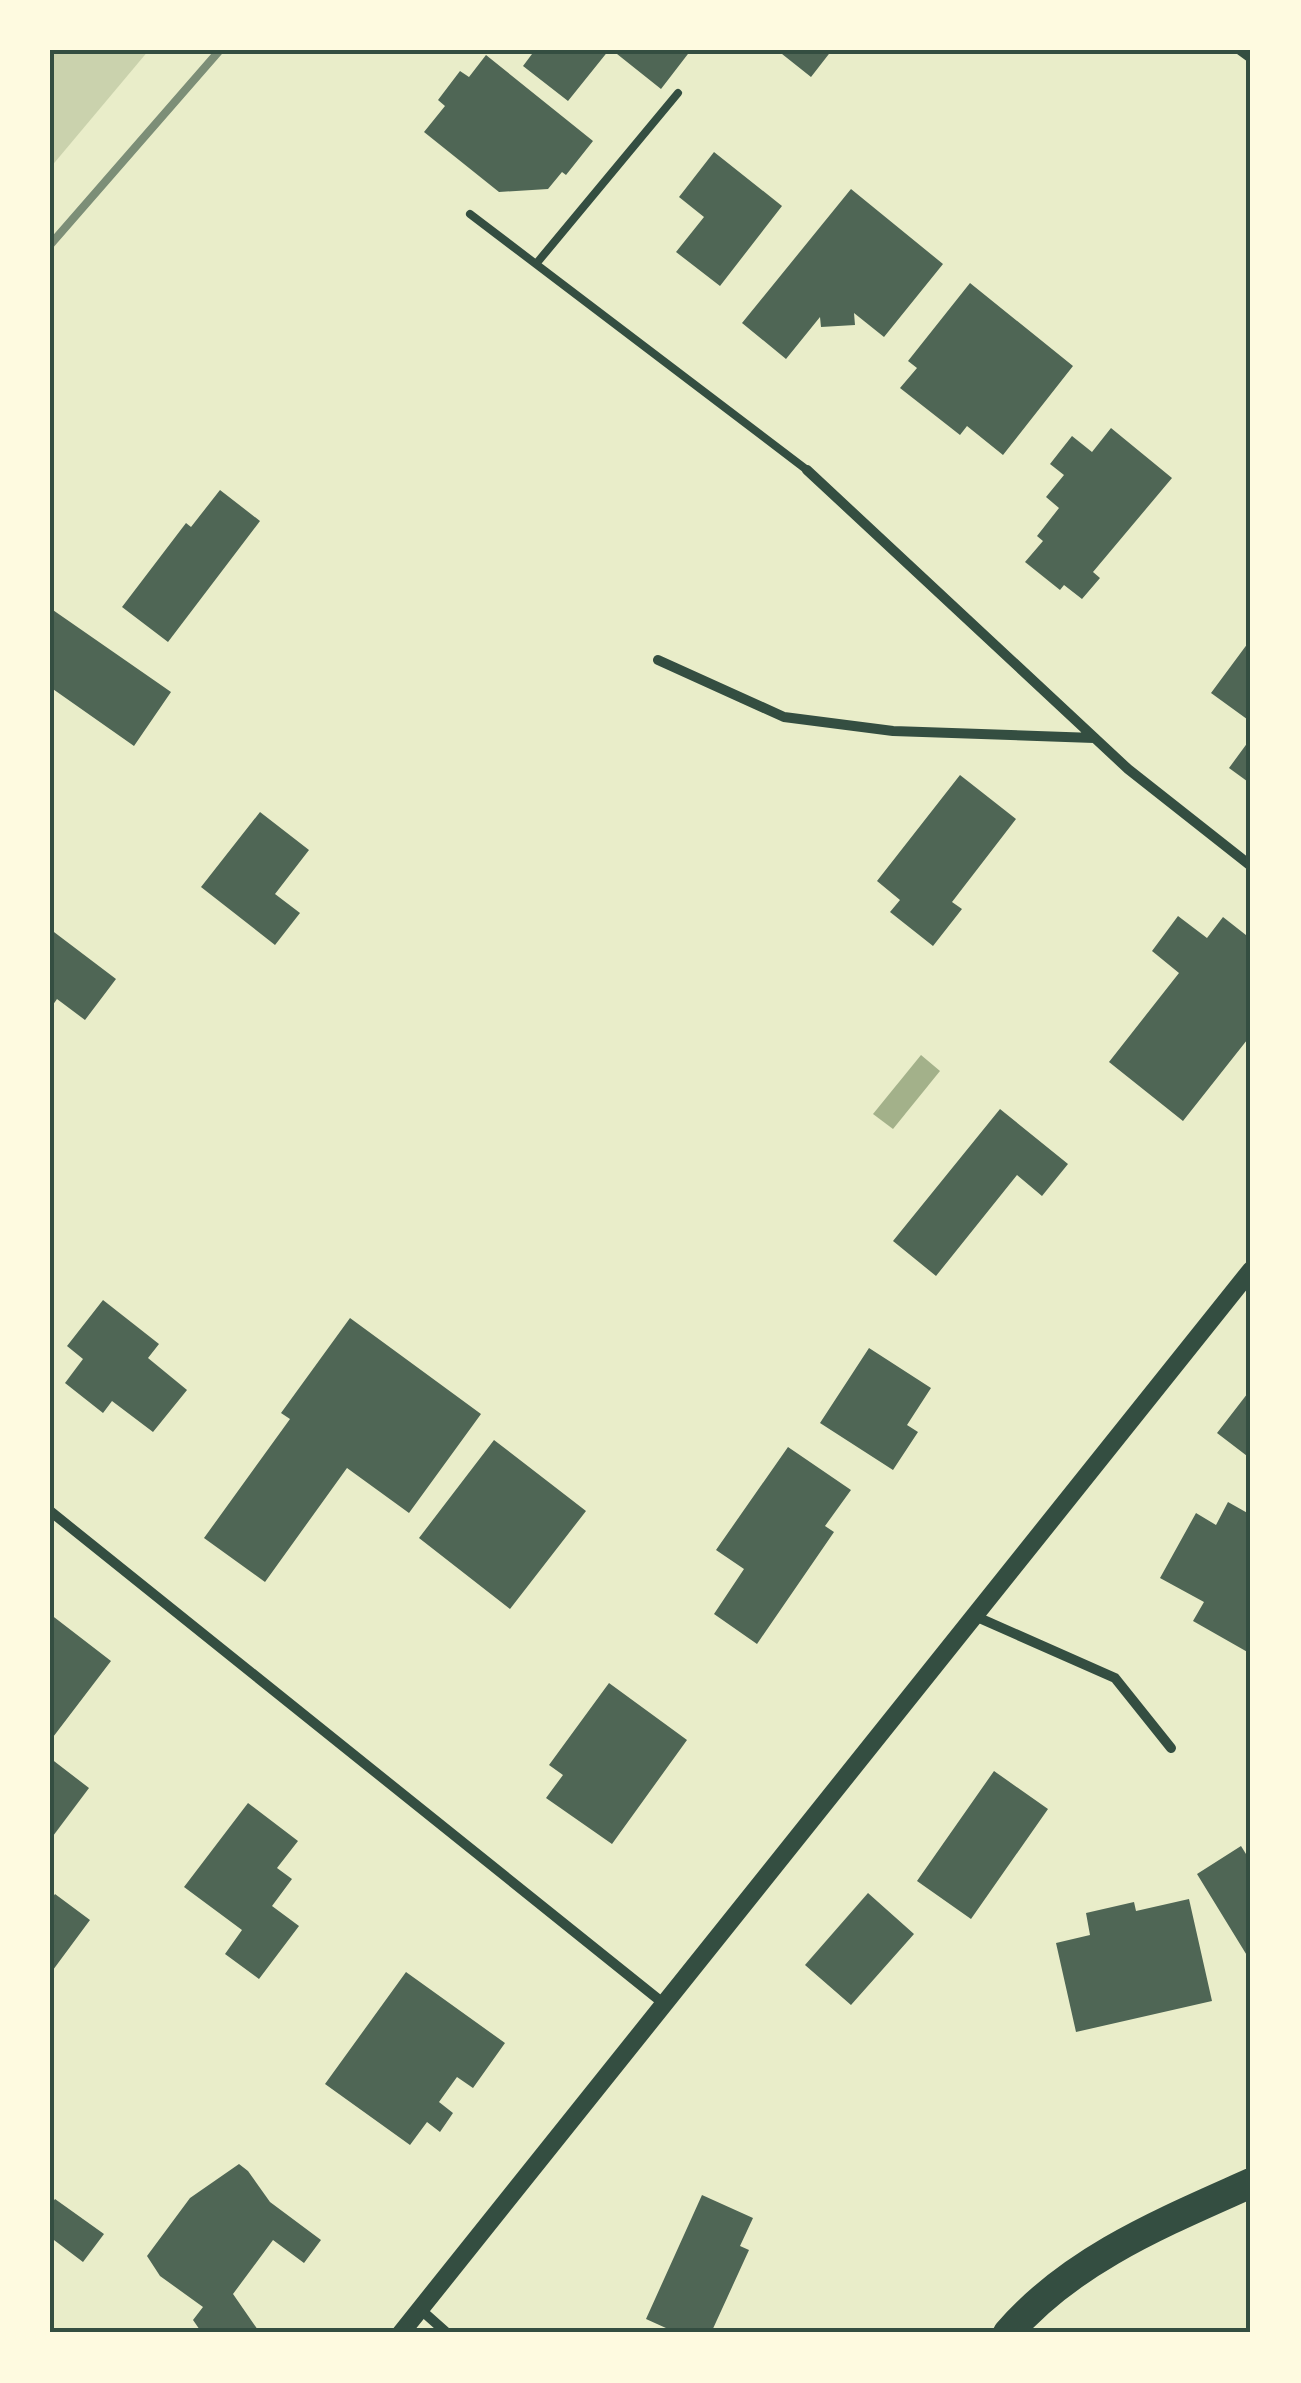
<svg xmlns="http://www.w3.org/2000/svg" width="1301" height="2383" font-family="Poppins,sans-serif">
<style>
.green{fill:#cad2ad}
.water{fill:#a3b18a}
.building{fill:#4f6655}
.lines{fill:none;stroke-linecap:round;stroke-linejoin:round}
.service{stroke:#344e41;stroke-width:8}
.minor{stroke:#344e41;stroke-width:10}
.tertiary{stroke:#344e41;stroke-width:18}
.motorway{stroke:#344e41;stroke-width:30}
.rail{stroke:#7c8e77;stroke-width:8}
.neatline{fill:none;stroke:#344e41;stroke-width:4}
</style>
<rect width="100%" height="100%" fill="#e9edc9"/>
<path class="green" d="M50,50H149L50,168Z"/>
<path class="water" d="M921,1055L940,1071L893,1129L873,1114Z"/>
<path class="building" d="M527,50H609L568,101L523,66L532,54Z
M612,50H691L661,89Z
M777,50H832L811,77Z
M486,55L593,141L566,175L562,172L548,189L499,192L424,132L445,106L438,100L460,71L469,77Z
M714,152L782,206L720,286L676,252L704,217L679,197Z
M851,189L943,264L884,337L854,313L855,325L821,327L820,317L786,359L742,323Z
M970,283L1073,366L1003,455L967,426L960,435L900,388L917,368L908,361Z
M1111,428L1172,478L1093,572L1100,578L1082,599L1064,585L1060,590L1025,562L1043,541L1037,536L1059,508L1046,497L1064,475L1050,464L1072,436L1092,452Z
M220,490L260,521L168,642L122,607L186,523L191,527Z
M50,608L171,692L134,746L50,687Z
M1251,639V722L1211,693Z
M1251,738V784L1229,768Z
M960,775L1016,819L952,902L962,909L933,946L890,912L900,900L877,881Z
M260,812L309,850L275,894L300,913L275,945L201,887Z
M1178,916L1207,938L1223,917L1251,939V1035L1183,1121L1109,1062L1179,973L1152,951Z
M50,929L116,979L85,1020L57,999L50,1009Z
M1000,1109L1068,1164L1042,1196L1017,1175L936,1276L893,1241Z
M103,1300L159,1344L148,1358L187,1390L153,1432L112,1401L103,1413L65,1383L83,1359L67,1346Z
M350,1318L481,1414L409,1513L347,1468L265,1582L204,1538L290,1419L281,1413Z
M869,1348L931,1388L907,1425L918,1432L893,1470L820,1423Z
M1251,1389V1459L1217,1433Z
M494,1440L586,1511L510,1609L419,1538Z
M788,1447L851,1490L825,1526L834,1532L757,1644L714,1614L744,1569L716,1550Z
M1228,1502L1251,1515V1654L1193,1621L1204,1602L1160,1578L1196,1513L1216,1525Z
M50,1614L111,1661L50,1741Z
M609,1683L687,1740L612,1844L546,1798L563,1775L549,1765Z
M50,1758L89,1788L50,1840Z
M994,1771L1048,1809L971,1919L917,1881Z
M248,1803L298,1841L277,1868L292,1879L272,1906L299,1926L259,1979L225,1954L242,1930L184,1887Z
M1241,1846L1251,1862V1962L1197,1874Z
M868,1893L914,1934L851,2005L805,1965Z
M55,1894L90,1920L50,1974V1901Z
M1189,1899L1212,2001L1076,2032L1056,1943L1090,1935L1086,1913L1134,1902L1136,1911Z
M406,1972L505,2043L473,2088L457,2077L439,2102L453,2113L440,2132L427,2122L410,2145L325,2084Z
M239,2164L248,2171L270,2202L321,2240L304,2263L273,2240L233,2294L260,2333H202L193,2320L203,2307L160,2276L147,2256L190,2198Z
M702,2195L753,2218L740,2246L749,2250L711,2333H677L646,2319Z
M55,2199L104,2234L83,2262L50,2237V2206Z"/>
<g class="lines">
<path class="service" d="M470,214L807,470
M536,264L678,93"/>
<path class="minor" d="M1240,50L1251,58
M807,470L1128,769L1251,866
M658,660L784,717L893,731L1094,738
M50,1511L663,2003
M977,1617L1115,1678L1171,1748
M420,2309L447,2333"/>
<path class="tertiary" d="M401,2333L1251,1270"/>
<path class="motorway" d="M1008,2333C1072,2259 1164,2222 1251,2183"/>
<path class="rail" d="M50,245L220,50"/>
</g>
<rect width="1301" height="2383" fill="none" stroke="#fefae0" stroke-width="105"/>
<rect x="52" y="52" width="1196" height="2278" class="neatline"/>
</svg>
